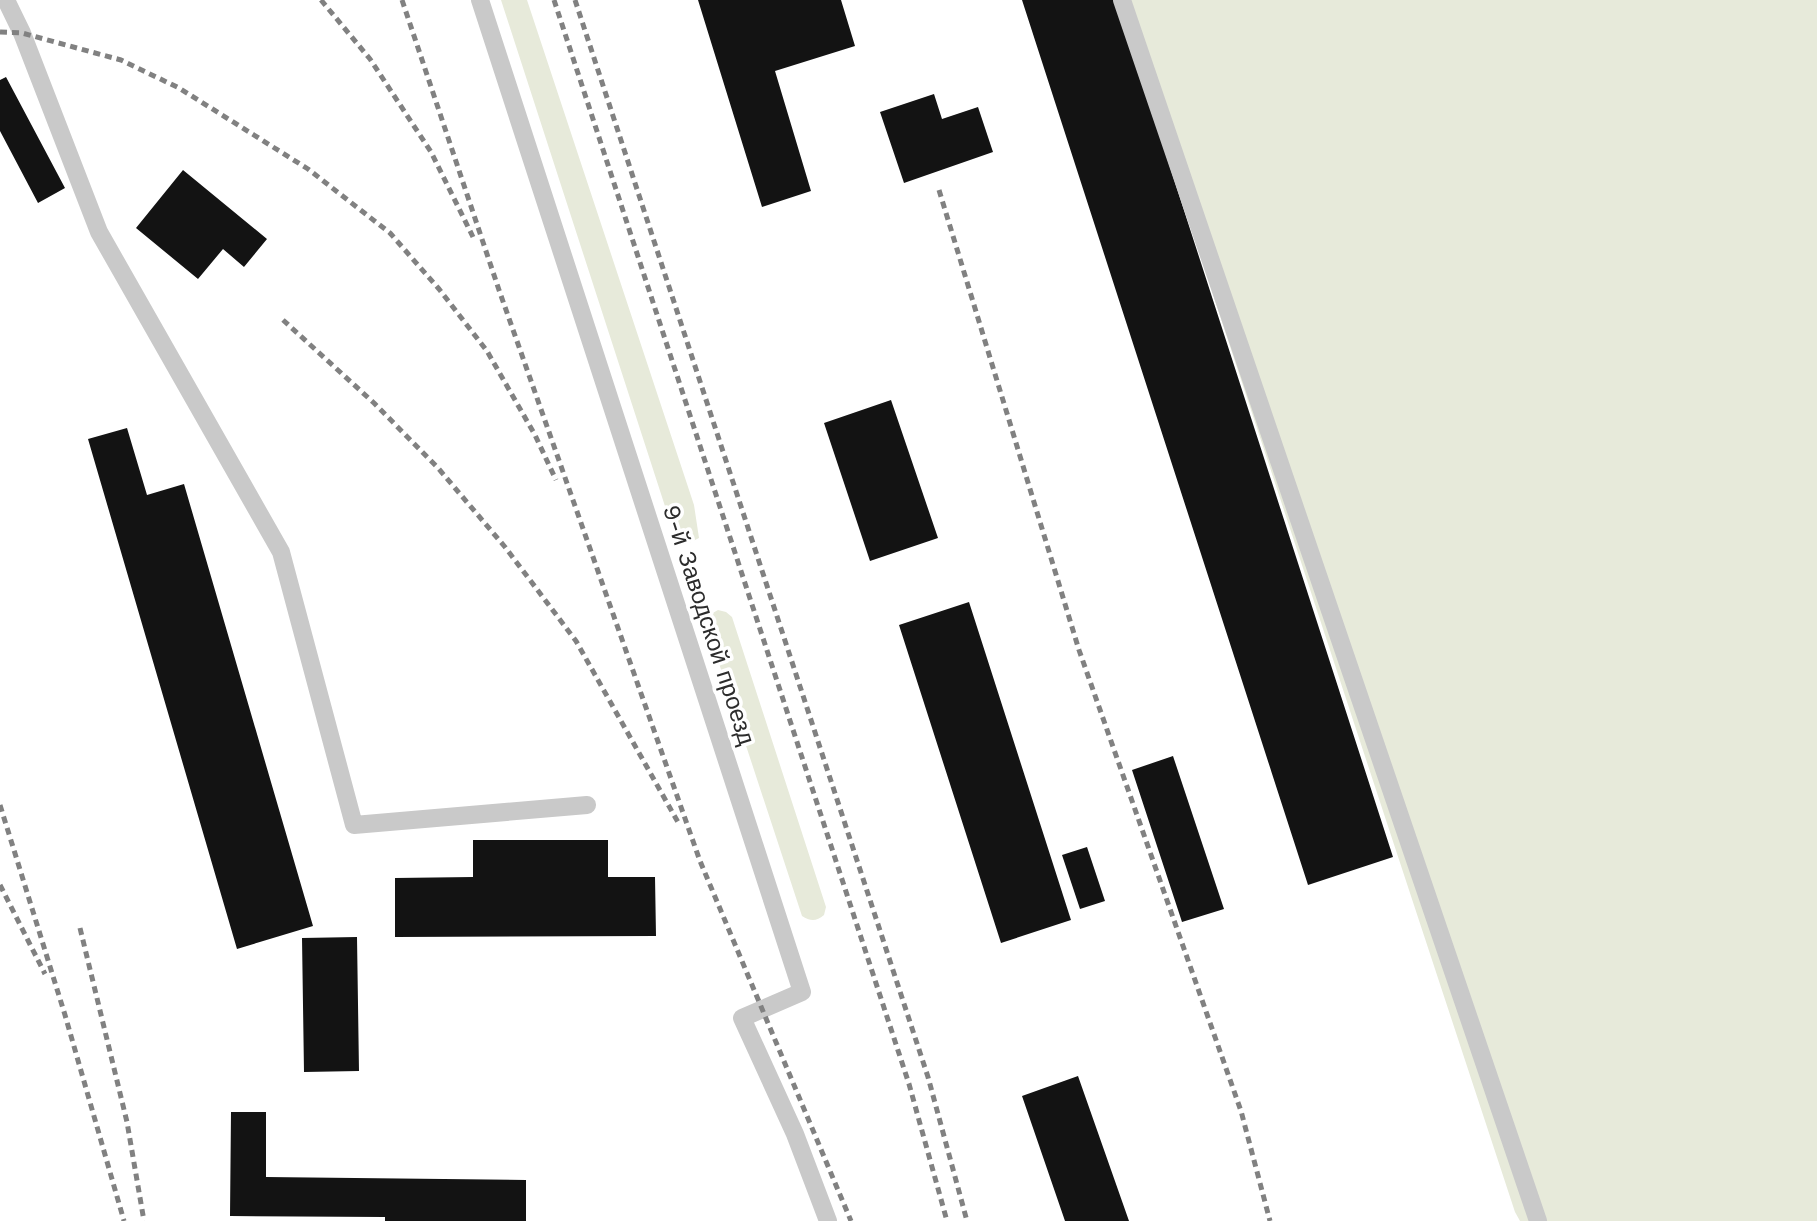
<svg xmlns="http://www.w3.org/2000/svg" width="1817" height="1221" font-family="'Work Sans',sans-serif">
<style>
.green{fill:#e7eada}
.building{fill:#131313}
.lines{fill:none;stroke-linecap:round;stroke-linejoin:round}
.lane{stroke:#c9c9c9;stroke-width:18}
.rail{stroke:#818181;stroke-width:5;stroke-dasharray:7 5;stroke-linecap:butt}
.labels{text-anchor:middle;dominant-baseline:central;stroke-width:7;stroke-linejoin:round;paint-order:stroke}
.street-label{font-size:24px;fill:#2c2c2c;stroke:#fff}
</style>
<rect width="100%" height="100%" fill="#fff"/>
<path class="green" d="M501,0H527L694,505L699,538L685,545L674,534Z
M1116,0H1817V1221H1520L1515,1212Z
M718,610L726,612L732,617L826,907L824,915C816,922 810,921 802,916L708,630L711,614Z"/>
<path class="building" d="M698,0H841L855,46L775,71L811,191L762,207Z
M1022,0H1116L1393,857L1308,885Z
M6,77L65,188L38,203L0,131V80Z
M934,94L942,119L978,107L993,152L904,183L880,112Z
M183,170L267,239L244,267L223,249L198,279L136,228Z
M891,400L938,538L870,561L824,423Z
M127,428L147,495L184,484L313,926L237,949L88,439Z
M969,602L1071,920L1001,943L899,625Z
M1173,756L1224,909L1182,922L1132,770Z
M473,840H608V877H655L656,936L395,937V878L473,877Z
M1087,847L1105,901L1080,909L1062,855Z
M357,937L359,1071L304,1072L302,938Z
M1078,1076L1129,1221H1065L1022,1096Z
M231,1112H266V1177L526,1180V1221H385V1217L230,1216Z"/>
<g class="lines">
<path class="lane" d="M6,0L22,33L99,232L281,552L354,825L587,805
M480,0L802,992L742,1018L795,1134L828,1221
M1122,0L1538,1221"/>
<path class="rail" d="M321,0L370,59L431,152L473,237
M402,0L499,290L700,861L851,1221
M554,0L909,1084L947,1221
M575,0L928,1077L967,1221
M0,32L22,33L121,60L179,88L308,169L390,233L439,289L487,351L535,435L556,480
M939,190L1079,650L1241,1111L1270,1221
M283,320L374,403L438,468L505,547L576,641L679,824
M0,805L65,1015L124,1221
M0,885L45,974
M80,928L127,1122L144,1221"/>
</g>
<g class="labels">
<g class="street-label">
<text transform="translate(709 625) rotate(72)">9-й Заводской проезд</text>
</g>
</g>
</svg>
